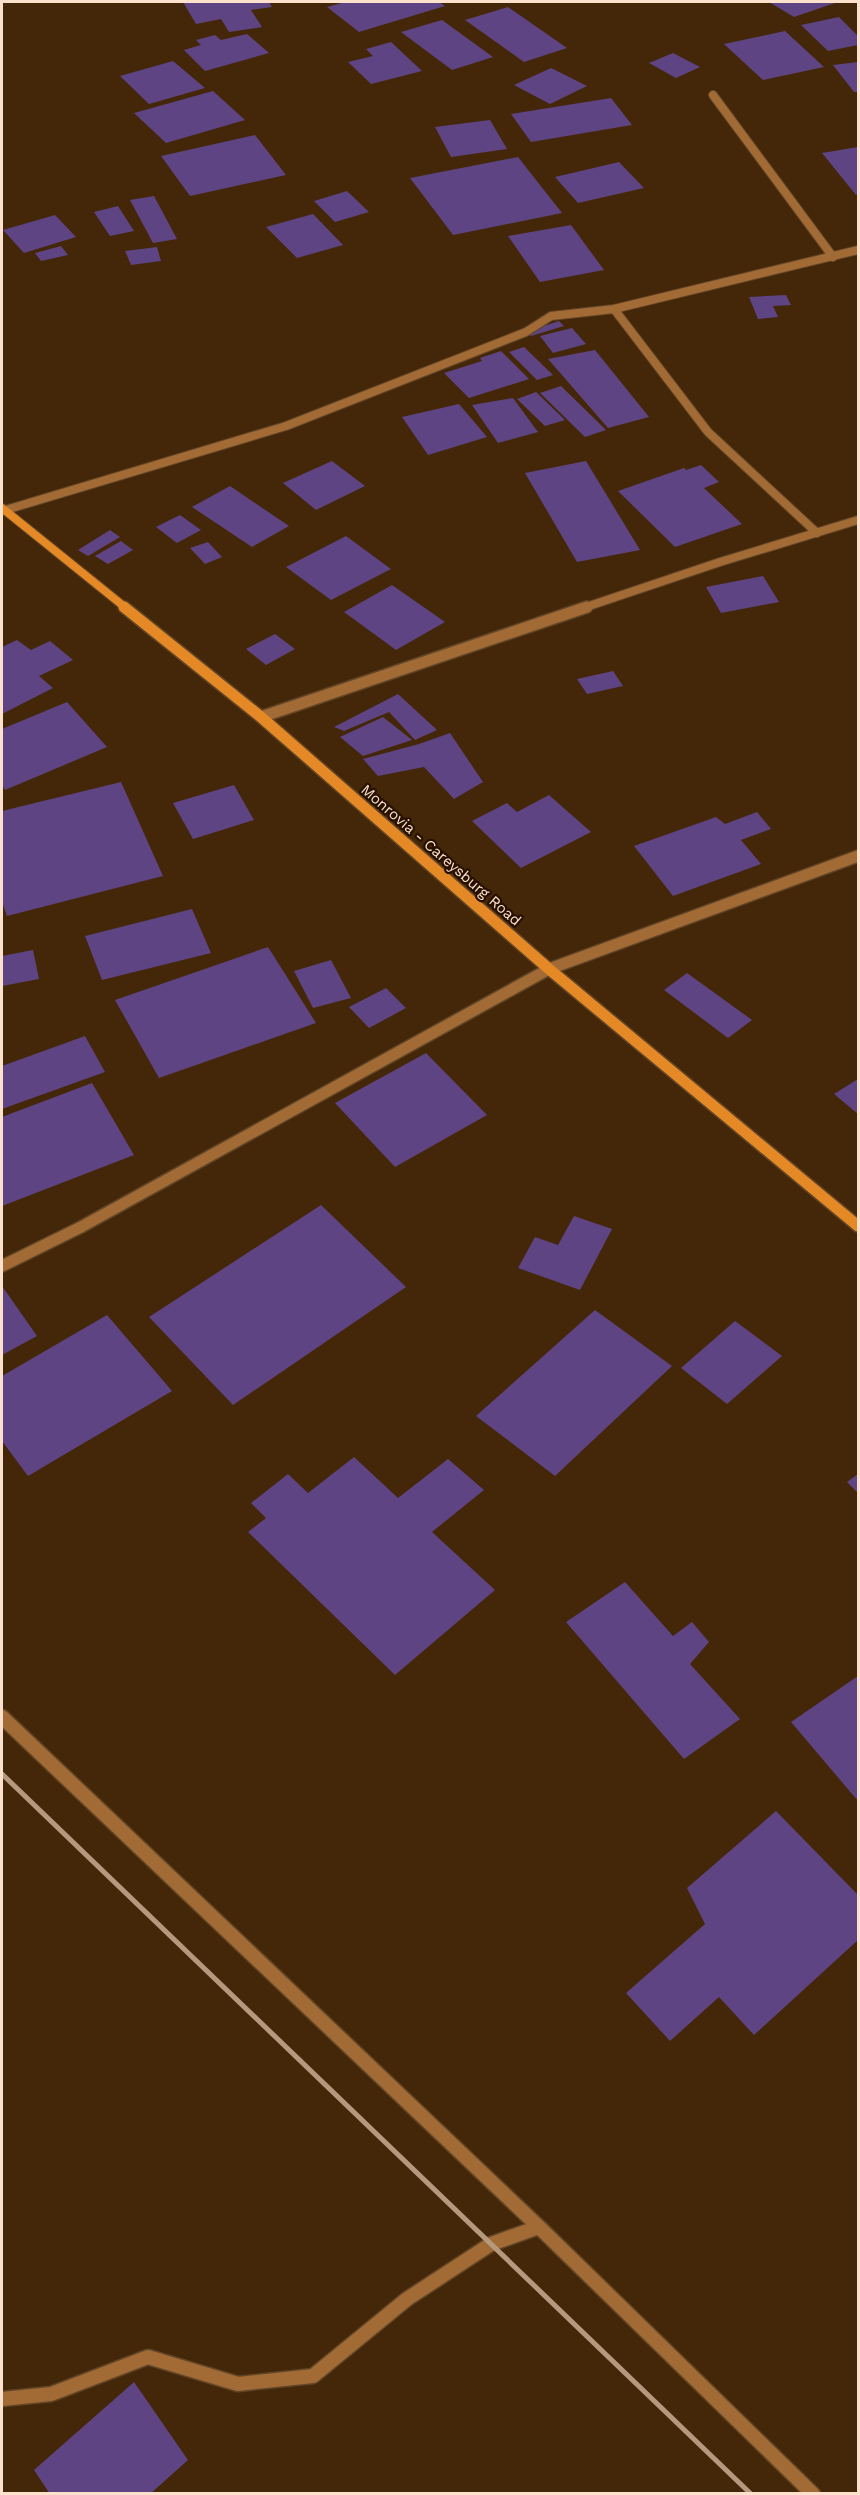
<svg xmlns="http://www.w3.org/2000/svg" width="860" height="2495" font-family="'Work Sans',sans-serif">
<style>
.building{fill:#5e4483}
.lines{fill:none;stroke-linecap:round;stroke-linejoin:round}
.minor-far2-casing{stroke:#614527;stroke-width:10}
.minor-far1-casing{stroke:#614527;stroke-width:14}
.minor-casing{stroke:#614527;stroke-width:17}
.secondary-far1-casing{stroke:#614527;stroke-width:10}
.secondary-casing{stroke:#614527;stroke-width:14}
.minor-far2{stroke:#a26a34;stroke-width:8}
.minor-far1{stroke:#a26a34;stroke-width:11}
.minor{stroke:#a26a34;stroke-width:14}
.secondary-far1{stroke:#e48926;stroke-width:8}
.secondary{stroke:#e48926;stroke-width:11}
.rail{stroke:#b4997f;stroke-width:5}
.labels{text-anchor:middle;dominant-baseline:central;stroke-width:4.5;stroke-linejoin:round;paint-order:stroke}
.street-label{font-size:15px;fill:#fce2cc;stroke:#271000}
</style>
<rect width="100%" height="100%" fill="#442708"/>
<path class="building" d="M183,2H269L272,7L251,10L262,27L229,32L221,19L196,24Z
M345,2H439L445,6L359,32L327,7Z
M769,2H832L835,3L794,17Z
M508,7L567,48L524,62L465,20Z
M839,17L858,36V45L828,51L801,25Z
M442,20L493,57L452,70L401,32Z
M785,31L824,67L763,80L724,44Z
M247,34L269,53L205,71L184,50L201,45L196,40L215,35L221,40Z
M391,42L422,71L371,84L348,62L373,56L366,49Z
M673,53L700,67L676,78L649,63Z
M173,61L205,88L149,104L120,76Z
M858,62V92H854L833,65Z
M551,68L587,86L550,104L514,85Z
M213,91L245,120L166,143L134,113Z
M611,98L632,125L531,142L511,114Z
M490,120L507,149L451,157L435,127Z
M255,135L286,175L190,196L161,156Z
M858,147V194L856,195L822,153Z
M518,157L562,213L453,235L410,178Z
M619,162L644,188L578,203L555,177Z
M347,191L369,212L335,222L314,201Z
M154,196L177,239L153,243L130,200Z
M118,206L134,231L110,236L94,212Z
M313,214L343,245L297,258L266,227Z
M55,215L76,237L24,253L3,230Z
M571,225L604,270L540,282L508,236Z
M61,246L68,255L41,261L35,253Z
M157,247L161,261L131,265L125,251Z
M786,295L791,305L773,306L778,317L758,319L749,297Z
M559,321L564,326L531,336L526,332Z
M572,328L586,344L553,353L540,336Z
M524,347L553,375L537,380L509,352Z
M595,350L649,417L608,428L548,359Z
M501,351L529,379L469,398L444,373L482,361L480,358Z
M561,386L606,430L585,437L540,393Z
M536,392L565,420L545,426L517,399Z
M513,398L538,432L498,443L472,405Z
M459,404L487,437L428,455L402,417Z
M332,461L365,486L316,510L283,483Z
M586,461L640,550L577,562L525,473Z
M701,465L719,482L704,488L742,524L675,547L618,491L684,468L686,470Z
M230,486L289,526L252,547L192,507Z
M180,515L201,530L177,543L156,527Z
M110,530L120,537L88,556L78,550Z
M346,536L391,569L331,600L286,567Z
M121,541L133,550L108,564L95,556Z
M208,542L222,557L205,564L190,548Z
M763,576L779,602L721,613L706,587Z
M392,585L445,622L396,650L344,612Z
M275,634L295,649L266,665L246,649Z
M17,640L31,650L50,641L73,660L39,676L53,688L2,714V647Z
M613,671L623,686L587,694L577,679Z
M398,694L437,730L415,740L389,712L344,731L334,727Z
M67,702L107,747L5,790L2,785V729Z
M383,717L412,740L363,756L340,737Z
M450,733L483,782L454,799L424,767L378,776L363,759L419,744Z
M121,782L163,876L7,916L2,902V811Z
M234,785L254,820L193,839L173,803Z
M549,795L591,832L521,868L472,821L507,803L517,812Z
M757,812L771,829L741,840L761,864L673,896L634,846L716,817L725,824Z
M192,909L211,953L102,980L85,936Z
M268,947L316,1023L159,1078L115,1000Z
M33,950L39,979L2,986V956Z
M331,960L351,998L313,1008L294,971Z
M687,973L752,1020L728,1038L664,990Z
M386,988L406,1008L369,1028L349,1007Z
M85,1036L105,1072L2,1109V1066Z
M426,1053L487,1115L395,1167L335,1103Z
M858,1079V1114L834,1094Z
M92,1083L134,1155L2,1206V1117Z
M321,1205L406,1287L233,1405L149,1317Z
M574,1216L612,1229L580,1290L518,1268L535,1237L558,1245Z
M2,1286L37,1336L2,1355Z
M595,1310L672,1366L555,1476L476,1416Z
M107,1315L172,1391L28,1476L2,1441V1376Z
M735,1321L782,1356L727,1404L681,1368Z
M354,1457L398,1498L448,1459L484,1490L432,1532L495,1590L395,1675L248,1532L266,1518L251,1503L288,1474L308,1493Z
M858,1474V1493L847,1482Z
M625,1582L673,1636L692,1622L709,1642L690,1664L740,1719L684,1759L566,1622Z
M858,1676V1801L791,1722Z
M776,1811L858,1895V1940L754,2035L719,1997L670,2041L626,1993L705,1924L687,1888Z
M134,2382L188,2460L150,2494H50L34,2470Z"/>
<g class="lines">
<defs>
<path id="minor-far2" d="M713,95L833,257
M614,309L708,432L817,533
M2,511L286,426L526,332L551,316L614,309L858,250
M583,608L720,562L858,520"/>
<path id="minor-far1" d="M261,717L587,607
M2,1266L81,1227L549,969L858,856"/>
<path id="minor" d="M2,1717L539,2227L813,2494
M2,2399L51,2394L148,2357L238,2384L313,2376L407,2299L491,2244L539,2227"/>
<path id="secondary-far1" d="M2,508L126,608"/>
<path id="secondary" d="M124,607L261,717L549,969L858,1226"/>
</defs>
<use href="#minor-far2" class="minor-far2-casing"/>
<use href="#minor-far1" class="minor-far1-casing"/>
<use href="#minor" class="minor-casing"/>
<use href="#secondary-far1" class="secondary-far1-casing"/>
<use href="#secondary" class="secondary-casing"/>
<use href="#minor-far2" class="minor-far2"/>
<use href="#minor-far1" class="minor-far1"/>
<use href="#minor" class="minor"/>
<use href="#secondary-far1" class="secondary-far1"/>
<use href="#secondary" class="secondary"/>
<path class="rail" d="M2,1774L751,2494"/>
</g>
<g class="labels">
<g class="street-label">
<text transform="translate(441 855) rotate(41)">Monrovia - Careysburg Road</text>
</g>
</g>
<rect width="860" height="2495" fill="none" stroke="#fce2cc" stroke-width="6"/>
</svg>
